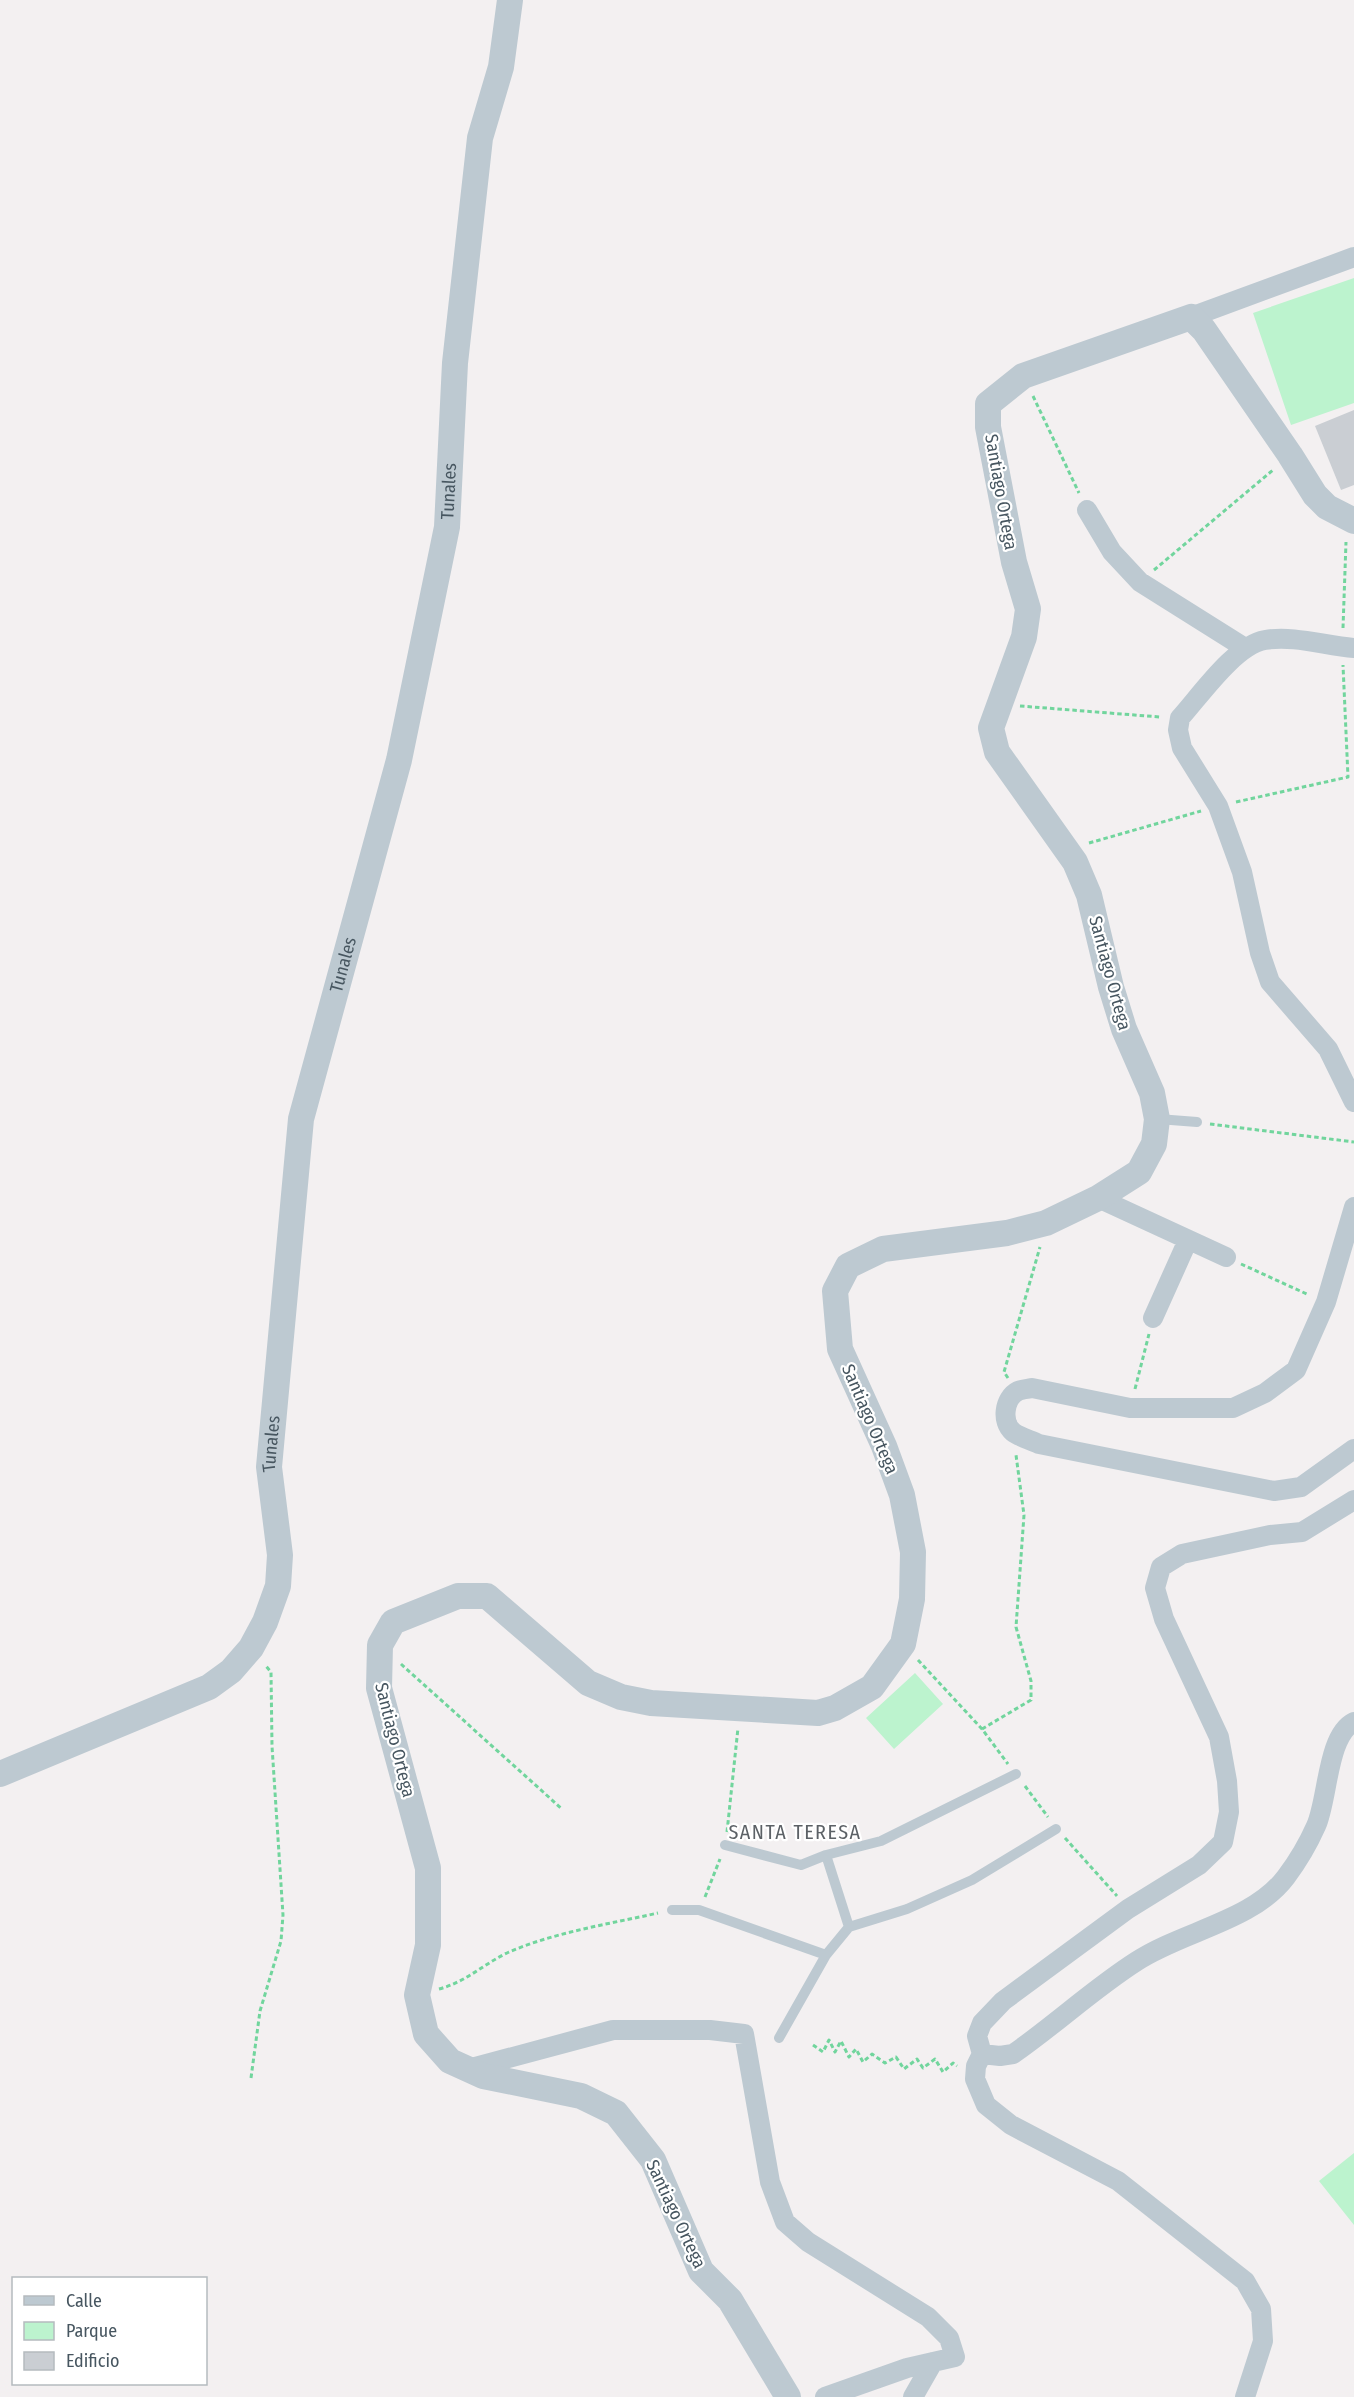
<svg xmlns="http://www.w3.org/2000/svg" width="1354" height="2397" font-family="'Fira Sans Condensed',sans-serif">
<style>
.green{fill:#bcf3ce}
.building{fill:#caced3}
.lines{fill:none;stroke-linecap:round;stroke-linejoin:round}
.path{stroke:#71d59d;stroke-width:3;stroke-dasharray:4.5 3;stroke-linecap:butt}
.service{stroke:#bdc9d1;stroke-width:10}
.minor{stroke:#bdc9d1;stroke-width:20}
.tertiary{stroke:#bdc9d1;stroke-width:26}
.labels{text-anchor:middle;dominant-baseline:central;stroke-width:4.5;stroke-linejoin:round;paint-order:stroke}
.street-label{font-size:18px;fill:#475660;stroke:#fff}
.neighbourhood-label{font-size:20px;letter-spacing:1.5px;fill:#5c6166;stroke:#fff}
</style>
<rect width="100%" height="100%" fill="#f3f0f1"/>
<path class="green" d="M1354,278V403L1291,425L1253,313Z
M915,1673L943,1704L894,1749L866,1718Z
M1354,2153V2225L1319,2181Z"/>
<path class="building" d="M1354,410V485L1341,490L1315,426Z"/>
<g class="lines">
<path class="path" d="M1033,396L1079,493
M1154,570L1273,470
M1343,628L1346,542
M1020,706L1160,717
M1236,802L1348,777L1343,665
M1089,843L1201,811
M1210,1124L1354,1142
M1241,1264L1309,1295
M1008,1378L1004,1372L1040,1247
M1135,1389L1149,1334
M918,1660L982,1729L1008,1764
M401,1664L562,1809
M982,1729L1031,1700V1681L1016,1627L1024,1515L1016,1455
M1025,1786L1048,1817
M727,1832L738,1728
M1065,1838L1117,1896
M705,1897L720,1859
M439,1989C466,1982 485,1963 509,1952C556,1932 609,1924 658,1913
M813,2045L823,2052L829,2040L835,2052L841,2041L849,2057L856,2049L863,2062L872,2054L885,2063L896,2057L904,2069L917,2059L923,2068L935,2059L943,2072L953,2063L957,2066
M251,2078L260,2011L281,1941L283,1915L272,1746L271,1672L266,1666"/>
<path class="service" d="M1158,1119L1197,1122
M725,1845L801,1865L826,1855L881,1841L1016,1774
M826,1855L849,1927
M672,1910H699L826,1955
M779,2038L826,1955L849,1927L907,1909L972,1880L1056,1829"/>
<path class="minor" d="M1191,317L1354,257
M1087,510L1112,552L1140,582L1245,648
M1354,648C1326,646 1294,635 1265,640C1235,645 1200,696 1180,718L1178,730L1182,748L1218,806L1242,872L1260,953L1270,982L1328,1049L1354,1102
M1098,1198L1226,1257
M1354,1207L1326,1302L1296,1370L1265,1393L1233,1408H1130L1032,1388C1028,1389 1022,1389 1018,1391C1004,1398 1001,1422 1013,1432C1019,1437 1031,1440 1039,1444L1274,1491L1301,1487L1354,1449
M1153,1318L1188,1240
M1354,1500L1302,1532L1270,1535L1182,1554L1161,1567L1155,1588L1164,1619L1219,1737L1227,1781L1229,1812L1223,1842L1199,1865L1128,1909L1003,2001L982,2023L977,2036L982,2054L1000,2056L1013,2054C1055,2025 1093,1989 1137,1961C1183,1931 1253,1921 1286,1877C1298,1861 1308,1844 1316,1826C1328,1800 1327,1735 1354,1722
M982,2054L976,2066L975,2079L986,2105L1011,2125L1118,2181L1245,2281L1261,2309L1263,2341L1245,2397
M468,2069L613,2030H710L744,2034L770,2182L785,2222L808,2242L928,2317L949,2338L955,2357L907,2368L825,2397
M913,2397L933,2362"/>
<g class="tertiary">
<path id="s1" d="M0,1774L209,1687L231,1671L251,1648L265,1622L278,1586L280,1555L269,1467L301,1119L399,760L447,527L455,363L480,138L501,67L510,0"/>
<path d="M788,2397L730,2300L701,2271L653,2160L616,2113L581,2096L483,2076L450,2061L426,2034L417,1995L428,1945V1868L379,1688L380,1645L393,1622L458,1596H487L588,1683L621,1697L651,1703L818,1713L835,1708L872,1687L903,1644L912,1599L913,1552L902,1495L884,1446L840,1349L835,1291L848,1266L883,1249L1007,1233L1046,1223L1098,1198L1139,1172L1154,1144L1157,1119L1152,1093L1124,1029L1111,987L1089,895L1075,862L997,752L991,728L1024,637L1028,609L1014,562L988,427V404L1023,376L1191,317L1204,330L1290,455L1315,495L1327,507L1354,521"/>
</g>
</g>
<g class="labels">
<g class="street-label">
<text stroke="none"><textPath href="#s1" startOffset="1467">Tunales</textPath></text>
<text transform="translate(1001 492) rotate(80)">Santiago Ortega</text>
<text stroke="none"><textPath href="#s1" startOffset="981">Tunales</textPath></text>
<text transform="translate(1110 973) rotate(75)">Santiago Ortega</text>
<text transform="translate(870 1419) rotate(67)">Santiago Ortega</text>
<text stroke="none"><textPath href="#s1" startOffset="495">Tunales</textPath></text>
<text transform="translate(395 1740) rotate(76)">Santiago Ortega</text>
<text transform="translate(676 2214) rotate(65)">Santiago Ortega</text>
</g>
<g class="neighbourhood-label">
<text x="795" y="1832">SANTA TERESA</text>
</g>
</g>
<rect x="12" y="2277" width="195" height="108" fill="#ffffff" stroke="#b5bbbf" stroke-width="1.5"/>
<rect x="24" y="2296" width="30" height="9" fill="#bdc9d1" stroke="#b5bbbf" stroke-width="1.5"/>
<text x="66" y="2307" font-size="18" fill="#475660">Calle</text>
<rect x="24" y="2322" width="30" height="18" fill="#bcf3ce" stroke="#b5bbbf" stroke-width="1.5"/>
<text x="66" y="2337" font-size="18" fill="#475660">Parque</text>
<rect x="24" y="2352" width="30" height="18" fill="#caced3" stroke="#b5bbbf" stroke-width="1.5"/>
<text x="66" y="2367" font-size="18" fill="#475660">Edificio</text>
</svg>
